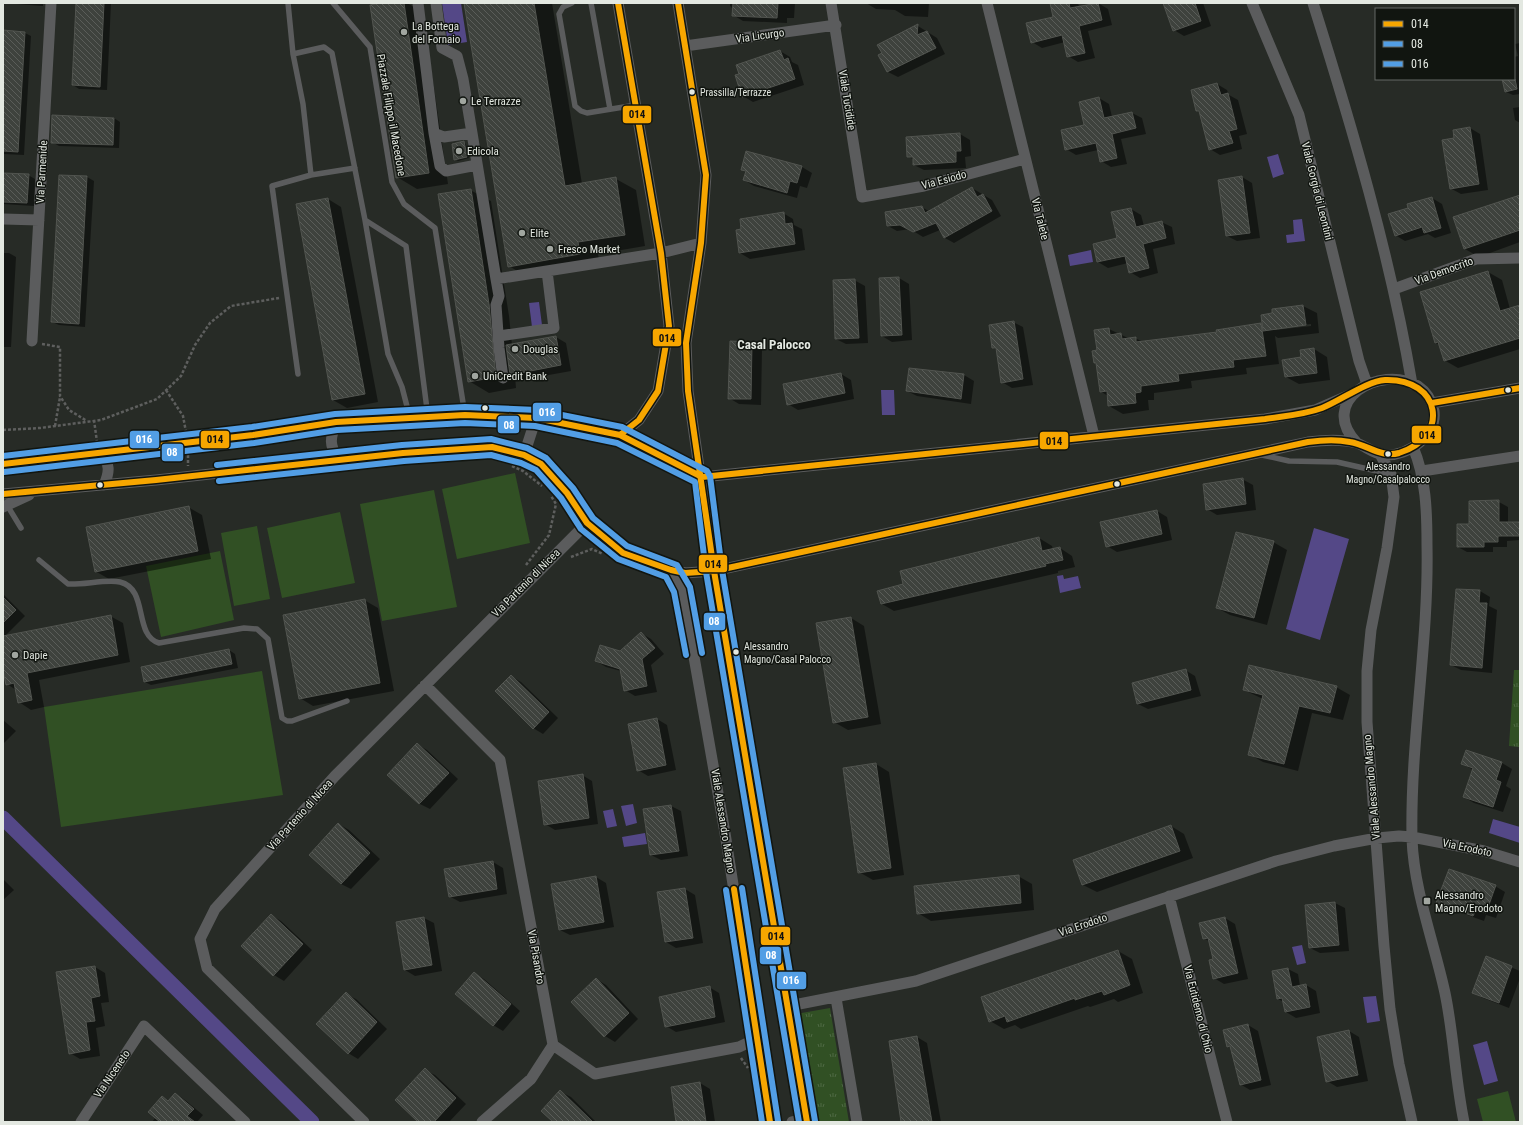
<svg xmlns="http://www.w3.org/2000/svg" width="1523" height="1125" font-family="'Roboto Condensed',sans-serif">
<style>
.grass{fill:url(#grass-tufts)}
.pitch{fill:#315024}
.water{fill:#544887}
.shadow{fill:#0007;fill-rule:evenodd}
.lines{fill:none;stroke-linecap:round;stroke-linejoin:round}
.canal{stroke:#544887;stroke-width:15}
.building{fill:url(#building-back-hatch);stroke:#51544f}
.path{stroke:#5e5f5e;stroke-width:2.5;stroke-dasharray:3 2;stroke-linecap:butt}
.lane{stroke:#5b5c5d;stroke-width:5.5}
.street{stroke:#5b5c5d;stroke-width:11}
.bus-1-casing{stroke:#111510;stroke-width:9}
.bus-2-casing{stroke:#111510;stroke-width:9}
.bus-3-casing{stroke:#111510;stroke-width:9}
.bus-1{stroke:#f7a600;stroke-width:6}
.bus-2{stroke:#529ee5;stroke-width:6}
.bus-3{stroke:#529ee5;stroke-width:6}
.poi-dot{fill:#a1a6a0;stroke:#111510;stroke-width:1.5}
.bus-dot{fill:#e3e8e1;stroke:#111510;stroke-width:1.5}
.labels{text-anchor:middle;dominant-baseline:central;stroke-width:3;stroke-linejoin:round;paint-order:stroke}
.bus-label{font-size:10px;fill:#e3e8e1;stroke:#111510;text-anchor:start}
.poi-label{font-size:11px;fill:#e3e8e1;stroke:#111510;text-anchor:start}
.street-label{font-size:11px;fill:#e3e8e1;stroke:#111510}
.quarter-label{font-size:13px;font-weight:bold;fill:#e3e8e1;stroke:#111510}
.line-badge{stroke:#111510;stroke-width:1.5}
.badge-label{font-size:11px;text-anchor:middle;font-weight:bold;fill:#fff}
.pale-badge-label{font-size:11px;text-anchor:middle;font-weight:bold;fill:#111}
</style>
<defs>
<pattern id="grass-tufts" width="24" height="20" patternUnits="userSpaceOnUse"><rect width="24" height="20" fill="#315024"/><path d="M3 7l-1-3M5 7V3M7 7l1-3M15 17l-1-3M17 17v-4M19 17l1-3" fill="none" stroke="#4f6944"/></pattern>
<pattern id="building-back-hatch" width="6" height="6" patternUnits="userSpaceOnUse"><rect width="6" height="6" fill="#3e423d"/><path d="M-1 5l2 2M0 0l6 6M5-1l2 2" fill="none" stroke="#5a5d59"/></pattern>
</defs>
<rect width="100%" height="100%" fill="#272b26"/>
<path class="grass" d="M1514,670H1520V747L1509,746Z
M830,1008L849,1122H815L796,1014Z"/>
<path class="pitch" d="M515,473L530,543L457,559L442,489Z
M434,490L457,607L382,621L360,504Z
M340,512L355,583L282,598L267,528Z
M257,526L270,599L234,606L221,533Z
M220,551L234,620L161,637L146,566Z
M262,671L283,795L61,827L44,707Z
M1508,1091L1516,1122H1483L1477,1099Z"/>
<path class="water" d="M442,3H461L467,42L448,45Z
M1278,154L1284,174L1273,178L1267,157Z
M1302,219L1305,241L1287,243L1286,235L1294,234L1293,220Z
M1091,250L1093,262L1070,266L1068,255Z
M539,302L542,325L532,327L529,303Z
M881,390H894L895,415H882Z
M1314,528L1349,539L1320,640L1286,629Z
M1063,575L1064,579L1078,576L1081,588L1060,593L1057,576Z
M633,804L637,823L626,826L621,806Z
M613,809L617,826L607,828L603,811Z
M1493,819L1520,827V843L1489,833Z
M645,833L647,844L624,847L622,837Z
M1302,945L1306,963L1297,965L1292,947Z
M1376,996L1380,1021L1367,1023L1363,997Z
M1487,1041L1498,1081L1484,1085L1473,1045Z"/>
<path class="shadow" d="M3,3H43V6Z
M77,3H111L107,90L79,89L73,85Z
M388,3H407L423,12L448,184L417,189L397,177Z
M465,3H552L582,184L616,179L636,190L645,246L598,254L600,265L529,278L509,266Z
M730,3H795L794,18H787V23L743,21L733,15V9L730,6Z
M866,3H929L928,17L905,16L895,10L876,9Z
M1051,3H1078L1079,7L1098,3L1108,9L1112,25L1088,31L1095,58L1078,62L1068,56L1065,42L1042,48L1032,42L1054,18Z
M1164,3H1203L1211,26L1184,36L1174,30Z
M918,26L937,38L945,54L898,77L888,72Z
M3,31L25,33L31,36L24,155L3,154Z
M1520,43V94L1513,95L1506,92L1503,79H1514V57L1518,56L1515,44Z
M780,51L790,57L792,62L798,65L804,85L753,102L743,96L740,74Z
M1217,84L1227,90L1229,95L1238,100L1247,134L1239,136L1242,149L1220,155L1210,149L1200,112L1197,111L1192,91Z
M1099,98L1109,104L1112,117L1132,113L1142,118L1146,134L1121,139L1127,164L1111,167L1101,161L1098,150L1076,155L1066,149L1085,125Z
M1520,107V123L1515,120L1513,108Z
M114,118L120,122L119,148L59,146L52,142Z
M1470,128L1480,134L1488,190L1461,194L1450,188L1455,139Z
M960,134L970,140L971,156L965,157L966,168L924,170L914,165V160L908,156Z
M463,142L466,144L469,158L458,161L455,159Z
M747,152L802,167L812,173L807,188L800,186L797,198L754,186L744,180L746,172L742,169Z
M3,174L28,175L35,179L34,206L3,204Z
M60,176L87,177L94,181L85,327L59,325L52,322Z
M1242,177L1252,183L1260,238L1237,241L1227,236Z
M972,188L992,200L1001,216L954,243L945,238L940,230L923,237L910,229L897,231L888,226L922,207L930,212Z
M470,190L491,201L509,316L512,345L556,337L566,343L571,371L521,380L515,376L516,388L489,393L469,381Z
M1520,196V242L1479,257L1465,249L1455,218Z
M1432,198L1442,204L1451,233L1435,238L1428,234L1405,241L1395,235L1409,209Z
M328,199L341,207L378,402L347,408L333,400L297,205Z
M1131,209L1141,215L1144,226L1161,222L1172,227L1175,244L1153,249L1158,273L1140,278L1130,272L1128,263L1108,268L1098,262L1119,238L1113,213Z
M783,213L793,219L794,225L802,229L805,250L750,259L740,253Z
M3,253H9L16,257L11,347H3Z
M1488,272L1502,280L1510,309L1520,306V349L1458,368L1444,360L1440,345L1436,343Z
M899,278L909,284L912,340L892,342L882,336Z
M854,280L865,286L868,343L846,344L836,339Z
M1303,306L1317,313L1319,333L1278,338L1275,336L1279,364L1246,368L1247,374L1191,381L1192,388L1154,393V400H1148L1149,410L1123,414L1109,406L1108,396L1100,391L1097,364L1094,363L1109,329L1130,339L1135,338L1143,342L1218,333L1261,324L1264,326L1274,314L1273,310ZM1311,324V326L1275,330V328Z
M1013,322L1023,327L1033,385L1012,388L1002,382L997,350L993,348Z
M731,342L752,343L762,349L761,405L739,404L729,398Z
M1314,349L1327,357L1330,380L1299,384L1286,377L1302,358Z
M910,369L964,375L974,381L971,404L917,396L907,391Z
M841,374L851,380L854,399L798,410L788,404Z
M1242,479L1253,485L1256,510L1217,515L1207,509Z
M1499,502L1508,507V523H1520V540L1507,541V547H1493V552H1467L1458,547L1470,525Z
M188,507L202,515L211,559L109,579L95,571Z
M1157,511L1167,517L1172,540L1117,552L1107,546Z
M1039,538L1052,546L1053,550L1060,548L1072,556L1075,567L1058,571V573L894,611L882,604L904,585Z
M1273,542L1287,550L1267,625L1230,615L1217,608Z
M1480,591L1490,597L1489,606L1497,610L1492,673L1461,670L1451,665Z
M3,594L25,616L5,636L110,616L123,623L130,662L39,680L44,707L31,710L19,702L16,690L7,684L3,665Z
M364,600L378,608L394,691L313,706L300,698Z
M851,618L864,626L881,724L848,730L834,722Z
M641,633L651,639L664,654L651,665L657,692L635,696L625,690L621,671L606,667L596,661L620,652Z
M229,650L235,654L238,668L151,685L145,682Z
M1185,670L1195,676L1201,696L1148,709L1138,704Z
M511,676L521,682L558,718L543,734L533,728Z
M1336,687L1350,695L1343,720L1312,713L1298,771L1263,762L1249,754L1263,699L1244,690Z
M657,719L667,725L676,770L648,776L638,770Z
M3,720L16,731L3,744Z
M417,744L427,750L458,779L430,809L420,804L389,774Z
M1467,751L1502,763L1512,769L1506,786L1511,789L1503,812L1474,803L1464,797L1474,770L1462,764Z
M876,764L889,772L904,875L873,880L859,872Z
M582,775L592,781L598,824L555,830L545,824Z
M671,806L681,811L688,856L661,860L651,855Z
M339,824L349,830L380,859L351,889L341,884Z
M1171,826L1184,834L1193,858L1097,892L1083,885L1075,860Z
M493,862L503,868L507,894L460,902L449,896Z
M1018,876L1032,884L1034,910L931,921L918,913Z
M596,877L606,883L614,927L570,935L560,930Z
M3,879L14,890L3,900Z
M1495,886L1505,892L1496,918L1486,915L1484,921L1448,908L1438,902Z
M685,889L695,895L703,943L676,948L666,942Z
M1335,903L1345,908L1349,951L1320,953L1310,948Z
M271,915L281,921L312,950L284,981L274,975Z
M424,918L434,923L442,971L415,976L405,970Z
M1225,918L1235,924L1248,979L1224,984L1214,978V960L1210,942L1204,938Z
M1118,951L1132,959L1143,993L1118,1002L1114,999L1090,1007L1088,1006L1021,1029L1015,1025L1004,1029L990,1021Z
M1486,957L1520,971V978L1509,1008L1483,998L1473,993Z
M95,967L105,973L109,1002L101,1003L105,1026L96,1028L100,1056L80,1059L70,1053Z
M1288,969L1298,974L1300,986L1306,985L1316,991L1320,1013L1296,1018L1286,1012L1284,1002L1278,999Z
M474,974L484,979L520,1011L503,1031L493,1025Z
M596,979L606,985L638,1019L615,1042L605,1036Z
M709,987L719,993L725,1022L676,1032L666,1026Z
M346,994L356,999L387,1029L358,1059L348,1053Z
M1248,1025L1258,1031L1271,1085L1250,1090L1240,1084L1232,1048L1228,1046Z
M1349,1031L1359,1037L1368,1081L1337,1087L1327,1081Z
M917,1037L927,1043L941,1122H902Z
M425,1070L435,1075L466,1104L449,1122H420Z
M700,1083L710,1089L715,1122H677Z
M561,1092L571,1097L596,1122H554Z
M176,1094L185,1100L203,1115L197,1122H152L156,1117L163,1097L169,1101Z"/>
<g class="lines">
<path class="canal" d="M3,818L312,1122"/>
</g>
<path class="building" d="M76,3H104L100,87L72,85Z
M381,3H404L429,173L396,178L370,5Z
M464,3H534L565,186L616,177L625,235L578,242L580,254L508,267Z
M733,3H778L777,18L732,16Z
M1050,3H1069L1070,8L1098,3L1102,20L1079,26L1085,53L1067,57L1062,35L1031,43L1026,23L1053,17Z
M1163,3H1195L1201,21L1173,31Z
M918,24L917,35L927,31L936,48L887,72L878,55L882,53L877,45Z
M3,30L25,32L18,152L3,151Z
M780,50L784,60L788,58L795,79L742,97L735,75L739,74L736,65Z
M1502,79H1515L1517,89L1505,92Z
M1217,83L1221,95L1228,93L1237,129L1229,131L1233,143L1209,150L1199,111H1196L1191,90Z
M1099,97L1104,118L1132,112L1136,128L1112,134L1117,158L1100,162L1096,143L1065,150L1061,130L1084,125L1079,102Z
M52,115L114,118L113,145L51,143Z
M1470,127L1479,184L1450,189L1442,140L1454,138L1453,130Z
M960,133L961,151H956V162L913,165V157H907L906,137Z
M464,141L467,157L454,160L452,144Z
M746,151L802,166L797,183L790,181L787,193L743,180L746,171L741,170Z
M3,173L29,174L27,203L3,202Z
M59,175L87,176L79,324L51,322Z
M1242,176L1250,233L1226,236L1218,180Z
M972,187L977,197L983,194L992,211L944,238L936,223L913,232L900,225L887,226L885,212L922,206L925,213Z
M471,189L489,304L496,377L468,382L438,194Z
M1520,195V230L1464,249L1453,217Z
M1432,197L1441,228L1424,233L1422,227L1395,236L1388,214L1408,208L1407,204Z
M328,198L365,394L332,400L296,204Z
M1131,208L1136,227L1162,221L1166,238L1143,244L1149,268L1129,273L1125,256L1097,262L1093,244L1117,238L1111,212Z
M784,212L785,224L792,223L795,244L739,253L736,230L741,229L740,219Z
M1488,271L1500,311L1520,305V338L1444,361L1438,342L1435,343L1420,292Z
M899,277L902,335L881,336L879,278Z
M855,279L859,338L835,339L833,280Z
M1303,305L1306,325L1263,331L1261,315L1272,313V309Z
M1014,321L1023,379L1001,383L996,348H992L989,325Z
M1261,323L1266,356L1233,360L1234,367L1178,374L1179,381L1141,386V392L1135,393L1136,403L1108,406L1107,391L1100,392L1096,363H1094L1092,351L1097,350L1094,330L1109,328L1110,335L1121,333L1122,339L1136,337V342L1217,332L1216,330Z
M556,336L561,365L510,375L506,345Z
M730,341L752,342L751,399H728Z
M1314,348L1317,373L1285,377L1282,360L1301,357L1300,350Z
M909,368L964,374L961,399L906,391Z
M841,373L845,393L787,405L783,384Z
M1243,478L1246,504L1206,510L1203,484Z
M1499,500V522H1520V536H1498V542H1484V547H1457V524H1469V501Z
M189,506L198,551L95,572L86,527Z
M1157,510L1162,534L1106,547L1100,522Z
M1236,532L1274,541L1254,618L1216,608Z
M1039,537L1042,551L1060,547L1063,560L1045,564L1046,566L881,604L877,591L903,584L900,571Z
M1456,589L1480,590L1479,603H1487L1482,668L1450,665Z
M3,597L16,610L3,623Z
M365,599L380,683L299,699L283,615Z
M111,615L118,655L27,673L32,700L18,703L14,683L6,685L3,670V636Z
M851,617L868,717L833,723L816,623Z
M641,632L655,648L642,659L647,686L624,691L620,669L595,661L600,645L620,651Z
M229,649L232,664L144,682L141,667Z
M1249,665L1337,686L1330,713L1299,706L1284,764L1248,755L1263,695L1243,690Z
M1186,669L1191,690L1137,704L1132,683Z
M511,675L549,712L533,729L495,691Z
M657,718L666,765L637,771L628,724Z
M417,743L449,773L419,804L387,775Z
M1466,750L1502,762L1496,780L1501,782L1493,807L1463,797L1473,768L1461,764Z
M876,763L891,868L858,873L843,768Z
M583,774L589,818L544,825L538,781Z
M671,805L679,851L650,855L643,809Z
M338,823L370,853L341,884L309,855Z
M1171,825L1180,851L1082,885L1073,860Z
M493,861L497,889L449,897L444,869Z
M1449,869L1496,885L1486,913L1476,910L1473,916L1436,903Z
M1019,875L1021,903L917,914L914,886Z
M596,876L604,922L559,930L551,884Z
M685,888L693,938L665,942L657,892Z
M1335,902L1339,945L1309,948L1305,905Z
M271,914L303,944L273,976L241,946Z
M424,917L432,965L404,970L396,922Z
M1225,917L1238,973L1213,979L1209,960L1213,959L1208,938L1203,939L1199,923Z
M1118,950L1130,985L1104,995L1102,991L1075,1000V998L1007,1022L1005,1016L989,1022L981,997Z
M1486,956L1512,966L1499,1003L1472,993Z
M95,966L100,996L91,998L95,1021L86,1022L90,1050L69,1054L56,972Z
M1288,968L1292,987L1306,984L1310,1007L1285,1012L1282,998L1277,999L1272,971Z
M474,972L511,1004L493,1026L455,994Z
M596,978L629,1013L604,1037L571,1002Z
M710,986L715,1017L665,1027L659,997Z
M346,992L377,1022L348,1054L316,1024Z
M1248,1024L1261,1080L1240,1085L1230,1046L1227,1047L1223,1030Z
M1349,1030L1358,1075L1326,1082L1317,1037Z
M917,1036L932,1122H901L889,1041Z
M425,1068L456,1098L434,1122H418L395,1100Z
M700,1082L706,1122H676L671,1087Z
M560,1090L593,1122H553L541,1111Z
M175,1093L194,1109L187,1116L195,1122H160L148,1112L162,1096L168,1101Z"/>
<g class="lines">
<path class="path" d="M42,344L60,347V396L69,410L87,421
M166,390L183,416L186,432
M94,420L97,442
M55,426L60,397
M3,430L40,428L101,420L157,399L181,376L195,345L210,323L231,306L279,298
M188,455V466
M512,466L523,471L542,486
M571,557L592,549L603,554
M526,565L549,535L556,504L551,496
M741,1058L748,1068"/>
<path class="lane" d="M288,3L293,54
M333,3L370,47L392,182L404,204L435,228L465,415
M572,3L563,7L559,14L575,106L581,111L587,113L636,105
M591,3L610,109
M311,175L355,168
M298,374L272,186L311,175L303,104L293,54L324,47L332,53L365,220
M410,418L402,387L388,354L365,220L406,246L428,417
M1262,455L1289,461L1337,462L1390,474
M7,505L21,528
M39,560L68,584C83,585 107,579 120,582C149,589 133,635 159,643L244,628L257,629L268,639L282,718L287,721H292L347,701"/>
<path class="street" d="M418,3L434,133L444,137L472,133L496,279L661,253L701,243
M436,3L442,48L457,56L463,79L472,133
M618,3L661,253L669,326L658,391L639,420L620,435
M678,3L706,175L701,243L686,343L688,391L714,571L807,1122
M831,3L862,197L924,186L1025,159
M987,3L1094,436
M1252,3L1299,115L1359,361L1367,384
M1313,3C1352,127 1390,255 1412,384
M685,46L836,25
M434,133L440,166L446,171L477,165
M3,219L39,220
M496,279L499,296L496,305L499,348L503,378
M1394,289L1476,259L1520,258
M499,336L554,328L547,271
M32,341L51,3
M1432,403L1520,388
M336,422C330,439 329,444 338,460
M1413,447C1426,478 1427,511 1427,545C1429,643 1410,741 1412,839C1414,891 1434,942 1445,993C1454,1036 1455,1079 1464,1122
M101,452C110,465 110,471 104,485
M1380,454L1391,474L1394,497L1387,548L1371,630L1367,671V722L1384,946L1390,1009L1399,1064L1412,1122
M524,455L536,418
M3,464L253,435L336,422L465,415L536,418L620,435L702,477L1265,419L1315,410L1354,393
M1422,471L1520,456
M3,494L156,480L403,453L492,447L524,455L541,464L567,493L587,523L623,553L671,570L685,573L714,571L1308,442C1324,440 1342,439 1357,443C1367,447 1374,454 1385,455C1408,456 1437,436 1434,411C1432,401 1427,392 1418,386C1379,363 1317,402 1357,443
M3,507L29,495
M671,570L679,582L684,600L725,833L770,1122
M425,685L500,760L553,1045L595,1074L739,1047L756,1039
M1169,896L1227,1122
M836,998L857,1122
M789,1006L916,981L1276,861L1334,846L1377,838L1399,836L1412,837L1484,851L1520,862
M81,1122L144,1026L245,1122
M364,1122L207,968L200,939L215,909L335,776L587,523
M482,1122L531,1079L553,1045
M792,1122L806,1119"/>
<defs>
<path id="bus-1" d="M618,3L661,253L669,326L658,391L639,420L620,435
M678,3L706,175L701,243L686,343L688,391L714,571L807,1122
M1432,403L1520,388
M3,464L253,435L336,422L465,415L536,418L620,435L702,477L1265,419C1284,416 1303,415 1322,408C1340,401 1367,381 1385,380C1441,378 1451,437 1399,453C1381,458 1368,445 1350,442C1336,439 1322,440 1308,442L714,571L685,573L671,570L623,553L587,523L567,493L541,464L524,455L492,447L403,453L156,480L3,494
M734,889L770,1122"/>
<path id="bus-2" d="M4,472L254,443L337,430L465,423L535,426L617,443L695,482L706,572L799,1122
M219,481L404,461L491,455L521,463L536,470L561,498L581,529L618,559L666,577L674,592L686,655
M726,890L762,1122"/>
<path id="bus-3" d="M3,456L252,427L335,414L465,407L537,410L622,427L707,471L710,476L722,570L815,1121
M217,465L402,445L491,439L527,448L546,458L573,488L593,518L627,546L677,565L690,587L702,653
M742,888L778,1121"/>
</defs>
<use href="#bus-1" class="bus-1-casing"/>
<use href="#bus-2" class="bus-2-casing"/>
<use href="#bus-3" class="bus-3-casing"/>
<use href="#bus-1" class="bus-1"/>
<use href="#bus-2" class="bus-2"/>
<use href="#bus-3" class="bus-3"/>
</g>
<g class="poi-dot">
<circle cx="404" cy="32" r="4"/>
<circle cx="463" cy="101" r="4"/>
<circle cx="459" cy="151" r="4"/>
<circle cx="522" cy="233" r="4"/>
<circle cx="550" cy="249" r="4"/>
<circle cx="515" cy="349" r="4"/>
<circle cx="475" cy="376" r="4"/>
<circle cx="15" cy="655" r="4"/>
<rect x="1423" y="897" width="8" height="8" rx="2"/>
</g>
<g class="bus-dot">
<circle cx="692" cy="92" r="3.5"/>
<circle cx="1508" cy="390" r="3.5"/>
<circle cx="485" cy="408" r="3.5"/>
<circle cx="1388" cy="454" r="3.5"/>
<circle cx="1117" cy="484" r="3.5"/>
<circle cx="100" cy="485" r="3.5"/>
<circle cx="736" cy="652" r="3.5"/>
</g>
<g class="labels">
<g class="bus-label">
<text x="700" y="92">Prassilla/Terrazze</text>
<text x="1388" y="466" text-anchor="middle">Alessandro<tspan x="1388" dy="13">Magno/Casalpalocco</tspan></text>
<text x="744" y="646">Alessandro<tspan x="744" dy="13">Magno/Casal Palocco</tspan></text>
</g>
<g class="poi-label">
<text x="412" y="26">La Bottega<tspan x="412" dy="13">del Fornaio</tspan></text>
<text x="471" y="101">Le Terrazze</text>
<text x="467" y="151">Edicola</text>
<text x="530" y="233">Elite</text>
<text x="558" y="249">Fresco Market</text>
<text x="523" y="349">Douglas</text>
<text x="483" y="376">UniCredit Bank</text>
<text x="23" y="655">Dapie</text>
<text x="1435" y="895">Alessandro<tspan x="1435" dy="13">Magno/Erodoto</tspan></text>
</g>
<g class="street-label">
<text transform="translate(760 36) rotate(-8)">Via Licurgo</text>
<text transform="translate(847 100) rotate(81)">Viale Tucidide</text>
<text transform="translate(391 115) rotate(80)">Piazzale Filippo il Macedone</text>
<text transform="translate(42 172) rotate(-87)">Via Parmenide</text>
<text transform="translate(944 180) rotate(-15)">Via Esiodo</text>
<text transform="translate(1317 191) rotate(76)">Viale Gorgia di Leontini</text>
<text transform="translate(1040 219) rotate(76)">Via Talete</text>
<text transform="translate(1444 271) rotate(-20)">Via Democrito</text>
<text transform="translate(526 583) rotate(-45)">Via Partenio di Nicea</text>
<text transform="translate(1372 787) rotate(-95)">Viale Alessandro Magno</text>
<text transform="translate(300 815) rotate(-48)">Via Partenio di Nicea</text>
<text transform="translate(723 821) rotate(81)">Viale Alessandro Magno</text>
<text transform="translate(1467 848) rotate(12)">Via Erodoto</text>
<text transform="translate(1083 925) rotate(-19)">Via Erodoto</text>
<text transform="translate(536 957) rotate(80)">Via Pisandro</text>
<text transform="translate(1198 1009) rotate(76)">Via Eutidemo di Chio</text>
<text transform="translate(112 1074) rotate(-56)">Via Niceneto</text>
</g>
<g class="quarter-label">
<text x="774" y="344">Casal Palocco</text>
</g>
</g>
<g class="line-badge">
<rect x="622" y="105" width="30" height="19" rx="4" fill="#f7a600"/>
<rect x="652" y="328" width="30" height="19" rx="4" fill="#f7a600"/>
<rect x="532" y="402" width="30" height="20" rx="4" fill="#529ee5"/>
<rect x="497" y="415" width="23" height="19" rx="4" fill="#529ee5"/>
<rect x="1411" y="425" width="31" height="19" rx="4" fill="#f7a600"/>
<rect x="200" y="430" width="30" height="19" rx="4" fill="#f7a600"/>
<rect x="129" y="430" width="31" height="19" rx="4" fill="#529ee5"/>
<rect x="1039" y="431" width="30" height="19" rx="4" fill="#f7a600"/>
<rect x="161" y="443" width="23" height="19" rx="4" fill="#529ee5"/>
<rect x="698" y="554" width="30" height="19" rx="4" fill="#f7a600"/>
<rect x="703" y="612" width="23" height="19" rx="4" fill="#529ee5"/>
<rect x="760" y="926" width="31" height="20" rx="4" fill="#f7a600"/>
<rect x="759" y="946" width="23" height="19" rx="4" fill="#529ee5"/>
<rect x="776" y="971" width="31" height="19" rx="4" fill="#529ee5"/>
</g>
<g class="badge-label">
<text x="547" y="416">016</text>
<text x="509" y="429">08</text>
<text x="144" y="443">016</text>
<text x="172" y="456">08</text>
<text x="714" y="625">08</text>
<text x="771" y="959">08</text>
<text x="791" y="984">016</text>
</g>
<g class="pale-badge-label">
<text x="637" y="118">014</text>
<text x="667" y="342">014</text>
<text x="1427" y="439">014</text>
<text x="215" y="443">014</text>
<text x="1054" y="445">014</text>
<text x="713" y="568">014</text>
<text x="776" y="940">014</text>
</g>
<rect width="1523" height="1125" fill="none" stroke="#e3e8e1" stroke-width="8"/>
<rect x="1375" y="8" width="140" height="72" fill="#111510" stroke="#656964"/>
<rect x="1383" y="21" width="20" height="6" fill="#f7a600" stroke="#656964"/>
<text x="1411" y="28" font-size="12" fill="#e3e8e1">014</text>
<rect x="1383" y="41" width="20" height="6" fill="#529ee5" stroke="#656964"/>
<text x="1411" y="48" font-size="12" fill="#e3e8e1">08</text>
<rect x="1383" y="61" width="20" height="6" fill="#529ee5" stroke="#656964"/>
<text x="1411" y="68" font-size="12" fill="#e3e8e1">016</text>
</svg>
